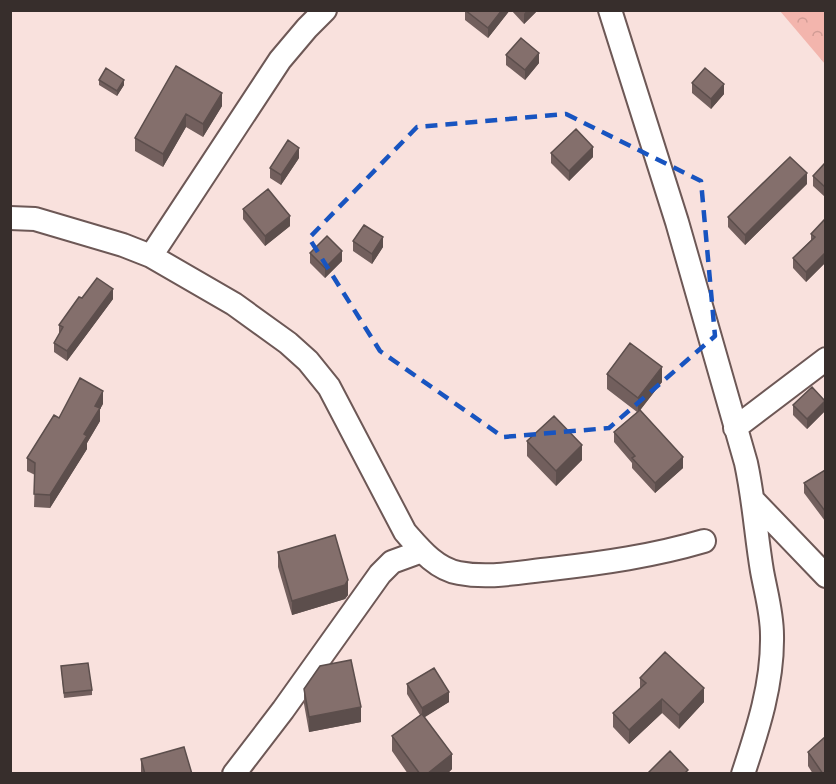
<svg xmlns="http://www.w3.org/2000/svg" width="836" height="784" font-family="'Public Sans',sans-serif">
<style>
.forest{fill:url(#forest-crowns)}
.lines{fill:none;stroke-linecap:round;stroke-linejoin:round}
.minor-casing{stroke:#6d5856;stroke-width:26}
.minor{stroke:#fff;stroke-width:22}
.wall{fill:#725f5d}
.shaded-wall{fill:#5c4e4c}
.building{fill:#846f6c;stroke:#5c4e4c;stroke-width:1.5}
.marked{fill:none;stroke:#1854c0;stroke-width:4.5;stroke-dasharray:12 8;stroke-linejoin:round}
</style>
<defs>
<pattern id="forest-crowns" width="20" height="18" patternUnits="userSpaceOnUse" patternTransform="scale(1.5)"><rect width="20" height="18" fill="#f3b5ad"/><path d="M2 6a3 3 0 1 1 6 0M12 15a3 3 0 1 1 6 0" fill="none" stroke="#d19c95"/></pattern>
</defs>
<rect width="100%" height="100%" fill="#f9e1dd"/>
<path class="forest" d="M780,11H825V64Z"/>
<g class="lines">
<defs>
<path id="minor" d="M610,10L677,222L746,463C754,500 756,535 762,571C766,593 772,613 772,635C773,683 758,729 743,774
M10,218L35,219L123,245L151,256L234,304L288,343L308,361L329,387L405,532C420,549 436,569 459,573C490,579 520,572 551,569C603,563 653,556 704,541
M151,256L280,60L307,28L325,10
M735,428L826,359
M754,501L826,576
M234,774L283,710L380,574L392,562L422,551"/>
</defs>
<use href="#minor" class="minor-casing"/>
<use href="#minor" class="minor"/>
</g>
<path class="wall" d="M465,10H510L488,38L465,20Z
M511,10H538L524,24Z
M506,55L539,63L525,80L506,65Z
M176,66L222,106L203,137L186,127L163,167L135,151V138Z
M99,80L124,85L117,96L99,85Z
M692,83L724,94L711,109L692,93Z
M551,153L593,157L569,181L551,163Z
M299,158L281,185L270,178V168Z
M825,163V197L813,186V176Z
M807,184L745,245L728,227V217Z
M243,209L290,226L265,246L243,219Z
M825,219V263L806,282L793,268V258L811,240V234Z
M353,241L383,247L372,264L353,251Z
M310,253L342,261L325,278L310,263Z
M82,298L113,299L67,361L54,352V343L59,334V325Z
M607,374L662,382L640,410L683,468L655,493L632,468V463L614,442V432L637,412L607,389Z
M103,404L100,409V421L87,443V449L50,508L34,507L35,475L27,471V458Z
M793,405L825,411L807,429L793,415Z
M527,441L582,460L556,486L527,456Z
M825,470V521L804,493V483Z
M278,552L348,595L345,599L292,615L278,567Z
M61,666L92,690V695L64,698Z
M640,678L704,702L679,729L662,713L629,744L613,727V713L640,689Z
M407,684L449,702L424,717L452,769L447,774H408L392,751V736L420,715L407,694Z
M304,689L361,722L309,732L304,704Z
M808,752L825,774H813L808,766Z
M141,759L192,774H141Z"/>
<path class="shaded-wall" d="M502,10H510L488,38V28Z
M527,10H538L524,24V14Z
M539,53V63L525,80V70Z
M124,80V85L117,96V91Z
M724,84V94L711,109V99Z
M222,93V106L203,137V124Z
M186,114V127L163,167V154Z
M593,147V157L569,181V171Z
M299,148V158L281,185V175Z
M807,173V184L745,245V235Z
M290,216V226L265,246V236Z
M383,237V247L372,264V254Z
M342,251V261L325,278V268Z
M825,253V263L806,282V272Z
M113,289V299L67,361V351Z
M662,367V382L638,413V398Z
M103,391V404L100,409V421L87,443V449L50,508V495L84,434L95,406Z
M825,401V411L807,429V419Z
M582,445V460L556,486V471Z
M683,457V468L655,493V483Z
M348,580V595L345,599L292,615V601Z
M704,688V702L679,729V715Z
M449,692V702L422,719V708Z
M662,699V713L629,744V730Z
M361,707V722L309,732V717Z
M452,754V769L447,774H427Z"/>
<path class="building" d="M465,10H502L488,28Z
M521,38L539,53L525,70L506,55Z
M176,66L222,93L203,124L186,114L163,154L135,138Z
M106,68L124,80L117,91L99,80Z
M705,68L724,84L711,99L692,83Z
M576,129L593,147L569,171L551,153Z
M288,140L299,148L281,175L270,168Z
M790,157L807,173L745,235L728,217Z
M825,163V187L813,176Z
M268,189L290,216L265,236L243,209Z
M825,219V253L806,272L793,258L815,237L811,234Z
M364,225L383,237L372,254L353,241Z
M327,236L342,251L325,268L310,253Z
M97,278L113,289L67,351L54,343L63,327L59,325L79,297L82,298Z
M630,343L662,367L638,398L607,374Z
M80,378L103,391L95,406L100,408L84,434L87,436L50,495L34,494L35,463L27,458L54,415L59,418Z
M812,387L825,401L807,419L793,405Z
M640,410L683,457L655,483L632,458L635,456L614,432Z
M554,416L582,445L556,471L527,441Z
M825,470V511L804,483Z
M335,535L348,580L345,585L292,601L278,552Z
M665,652L704,688L679,715L662,699L629,730L613,713L646,683L640,678Z
M351,660L361,707L309,717L304,689L320,666Z
M88,663L92,690L64,693L61,666Z
M434,668L449,692L422,708L407,684Z
M422,714L452,754L427,774H420L392,736Z
M825,737V774H823L808,752Z
M184,747L192,774H145L141,759Z
M670,751L688,770L684,774H647Z"/>
<path class="marked" d="M566,114L701,181L715,336L609,428L503,437L380,351L309,238L417,127Z"/>
<rect width="836" height="784" fill="none" stroke="#372e2c" stroke-width="24"/>
</svg>
